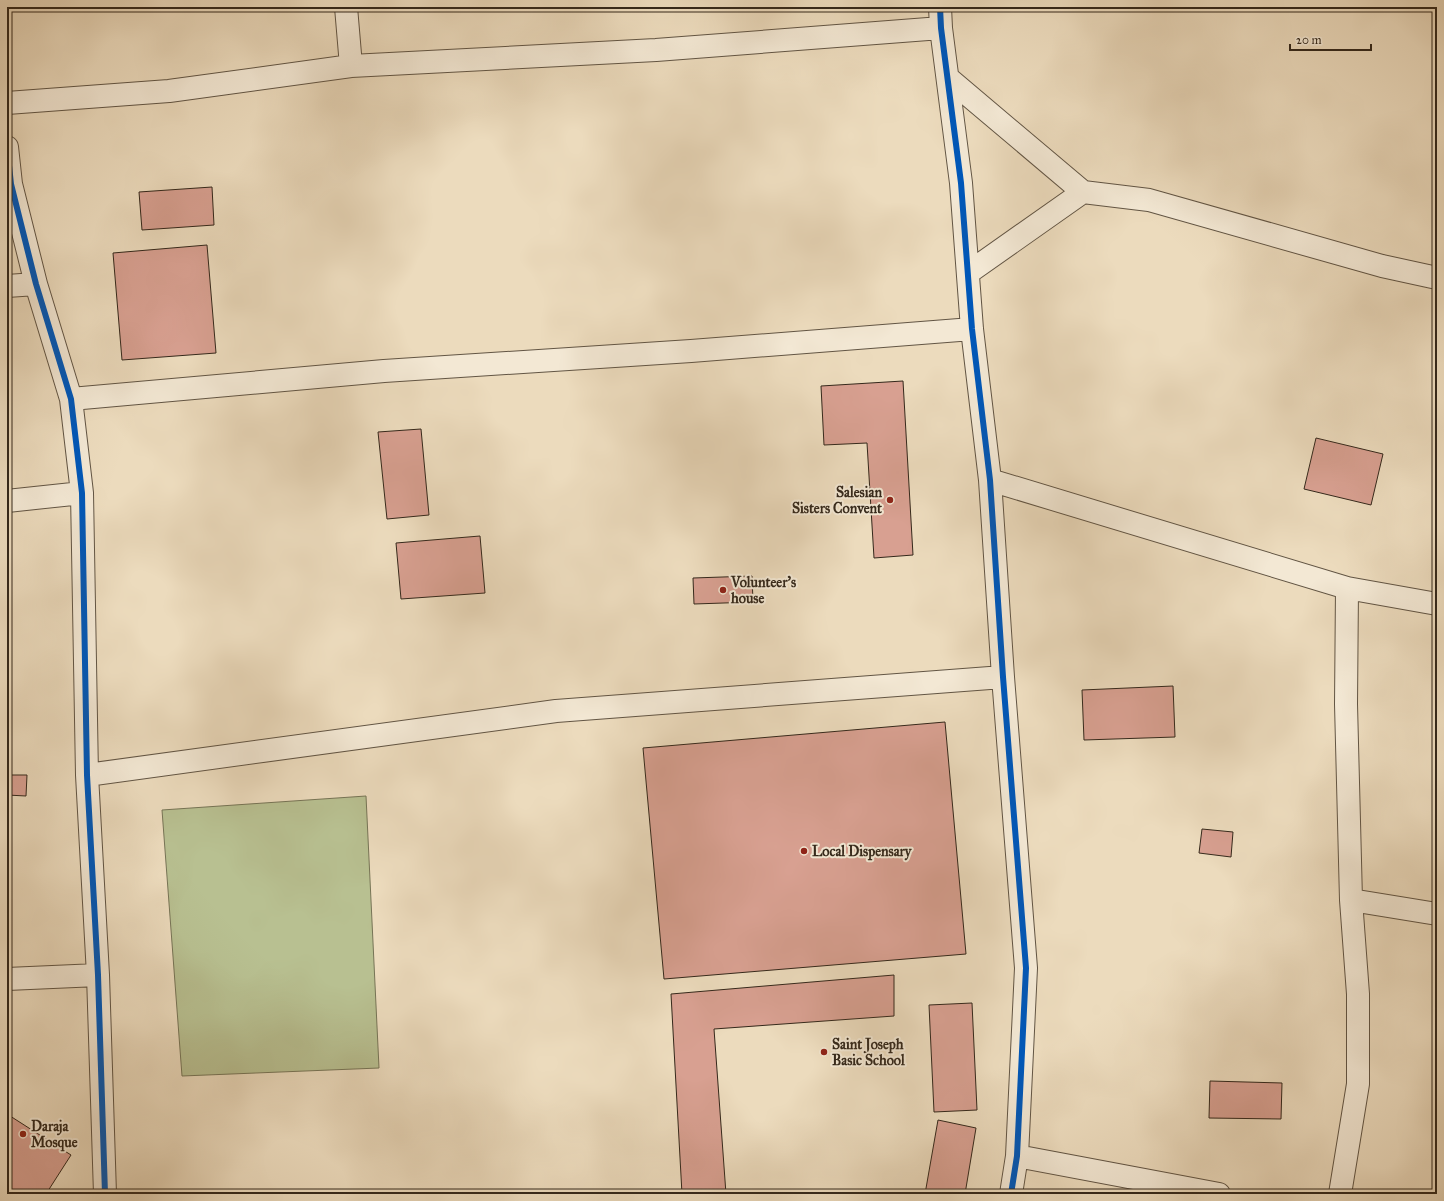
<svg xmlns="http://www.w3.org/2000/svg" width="1444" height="1201" font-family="'IM FELL Great Primer',serif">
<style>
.green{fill:#b8c091;stroke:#767456}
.building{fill:#d8a091;stroke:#34281b}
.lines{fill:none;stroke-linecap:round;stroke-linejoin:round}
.minor-casing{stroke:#625544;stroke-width:24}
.minor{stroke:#f3e8d4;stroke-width:22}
.cycleway-casing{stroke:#f3e8d4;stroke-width:8}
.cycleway{stroke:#0057b8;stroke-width:6}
.poi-dot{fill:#8f2418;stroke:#f3e8d4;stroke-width:1.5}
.labels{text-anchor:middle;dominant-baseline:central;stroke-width:4;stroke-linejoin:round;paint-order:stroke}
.poi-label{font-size:14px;font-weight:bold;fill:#34281b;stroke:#f3e8d4;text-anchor:start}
</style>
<rect width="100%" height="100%" fill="#ecdbbd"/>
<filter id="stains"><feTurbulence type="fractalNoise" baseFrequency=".005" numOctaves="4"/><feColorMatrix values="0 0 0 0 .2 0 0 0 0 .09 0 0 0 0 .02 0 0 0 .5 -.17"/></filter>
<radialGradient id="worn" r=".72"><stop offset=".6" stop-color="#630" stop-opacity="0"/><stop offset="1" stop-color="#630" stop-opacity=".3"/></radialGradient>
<path class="green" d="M366,796L379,1068L182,1076L162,810Z"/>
<path class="building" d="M212,187L214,225L142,230L139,192Z
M207,245L216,353L122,360L113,253Z
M903,381L913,555L874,558L867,443L824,445L821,386Z
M421,429L429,515L387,519L378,432Z
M1316,438L1383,454L1371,505L1304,489Z
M480,536L485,593L401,599L396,543Z
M752,576L753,602L694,604L693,578Z
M1173,686L1175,737L1084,740L1082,690Z
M945,722L966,954L664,979L643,748Z
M7,775H27L26,796L7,795Z
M1202,829L1233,832L1231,857L1199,853Z
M7,856L10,923H7Z
M894,975V1016L714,1029L726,1194H682L671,994Z
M972,1003L977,1110L934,1112L929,1005Z
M1210,1081L1282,1083L1281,1119L1209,1118Z
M7,1114L71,1155L46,1194H7Z
M938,1120L976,1128L965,1194H925Z"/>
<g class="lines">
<defs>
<path id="minor" d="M346,7L351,66
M940,7L941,28L961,183L972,329L990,480L1003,677L1026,968L1017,1156L1011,1194
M948,78L1083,192L1149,200L1382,266L1437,278
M7,103L169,91L351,66L656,50L941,28
M7,147L11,184L36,284L71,399L82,493L87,775L98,975L105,1194
M968,273L1083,192
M7,286L36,284
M71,399L384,371L691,351L972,329
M990,480L1347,588L1437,604
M7,501L82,493
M87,775L556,711L1003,677
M1351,900L1437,914
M7,979L98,975
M1017,1156L1219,1194
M1340,1194L1358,1084V994L1351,900L1346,704L1347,588"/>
</defs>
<use href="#minor" class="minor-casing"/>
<use href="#minor" class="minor"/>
<defs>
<path id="cycleway" d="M940,7L941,28L961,183L972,329L990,480L1003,677L1026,968L1017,1156L1011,1194
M7,147L11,184L36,284L71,399L82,493L87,775L98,975L105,1194"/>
</defs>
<use href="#cycleway" class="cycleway-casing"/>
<use href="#cycleway" class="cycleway"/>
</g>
<g class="poi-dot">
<circle cx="890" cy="500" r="4"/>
<circle cx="723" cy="590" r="4"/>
<circle cx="804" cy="851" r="4"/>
<circle cx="824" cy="1052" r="4"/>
<circle cx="23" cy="1134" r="4"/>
</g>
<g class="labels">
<g class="poi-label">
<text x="882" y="492" text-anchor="end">Salesian<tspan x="882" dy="16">Sisters Convent</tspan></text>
<text x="731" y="582">Volunteer's<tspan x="731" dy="16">house</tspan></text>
<text x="812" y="851">Local Dispensary</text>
<text x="832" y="1044">Saint Joseph<tspan x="832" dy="16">Basic School</tspan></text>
<text x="31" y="1126">Daraja<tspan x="31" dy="16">Mosque</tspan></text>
</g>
</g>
<rect width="1444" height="1201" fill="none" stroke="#ecdbbd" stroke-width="24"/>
<rect x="8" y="8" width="1428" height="1185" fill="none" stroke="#34281b" stroke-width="2"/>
<rect x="12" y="12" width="1420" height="1177" fill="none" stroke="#34281b"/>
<path d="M1290 44v6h81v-6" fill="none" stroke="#34281b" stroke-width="2"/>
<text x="1296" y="44" font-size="12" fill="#34281b" stroke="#f3e8d4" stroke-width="3" paint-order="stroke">20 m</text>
<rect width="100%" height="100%" filter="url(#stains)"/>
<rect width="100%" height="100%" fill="url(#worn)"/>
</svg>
